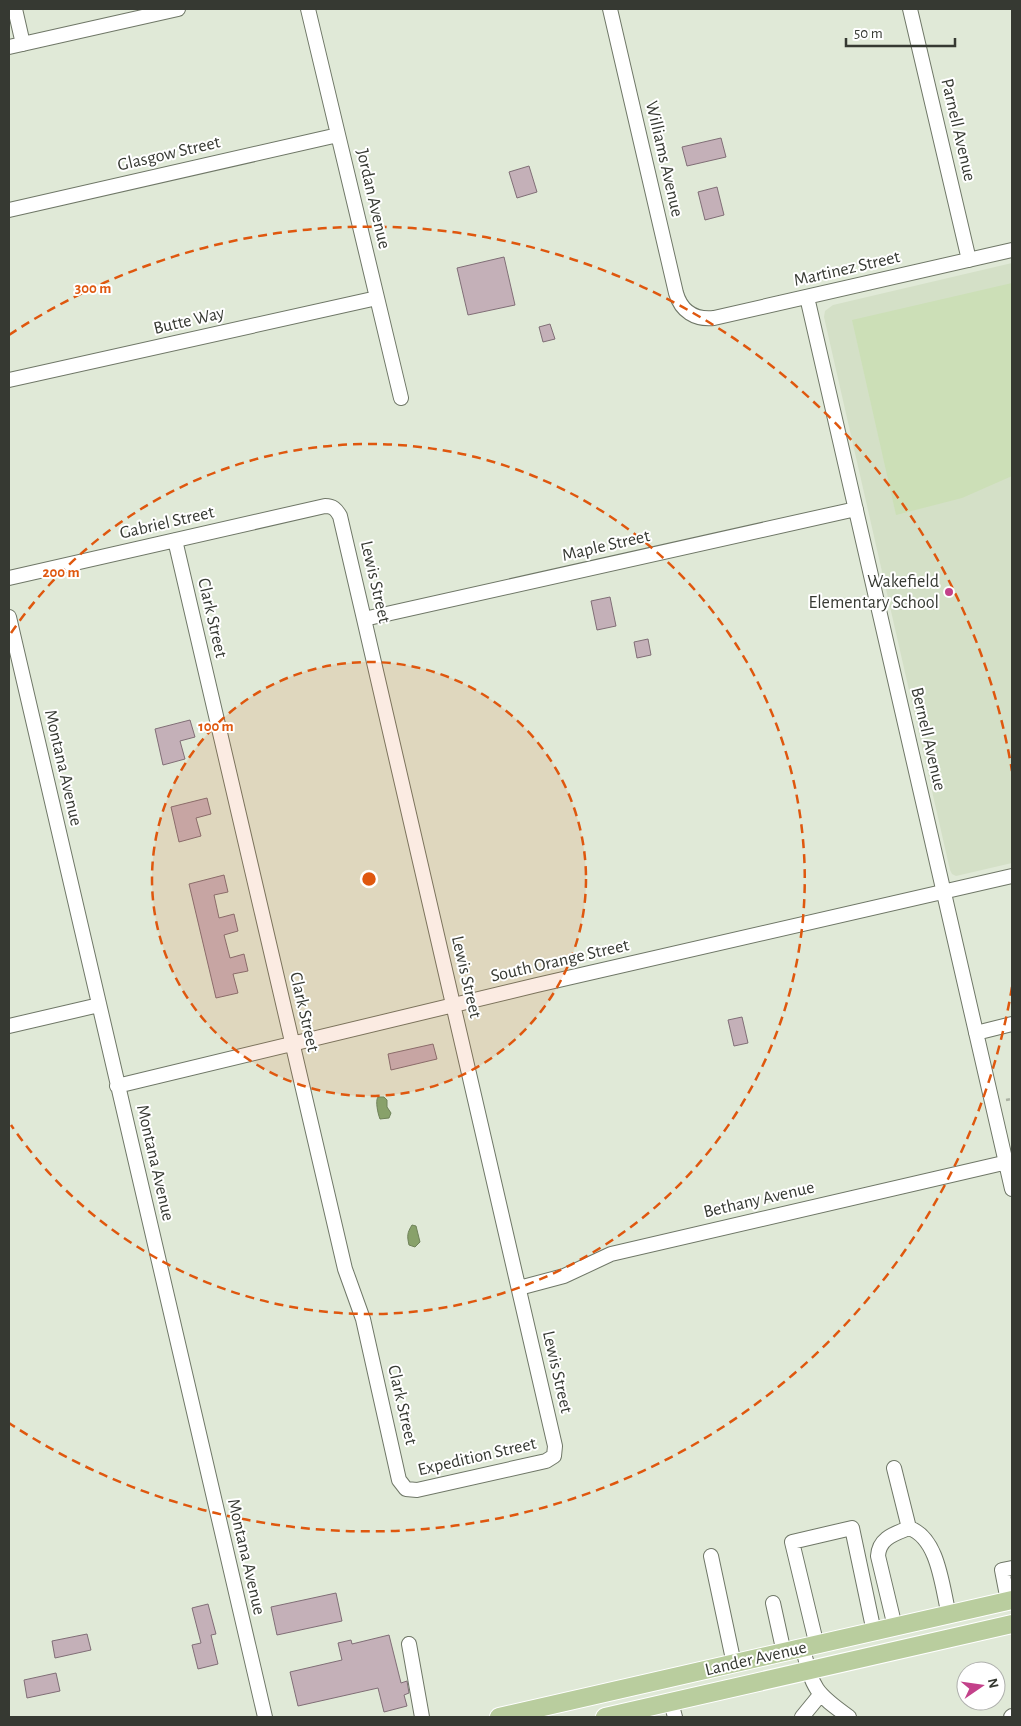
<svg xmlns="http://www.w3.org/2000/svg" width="1021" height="1726" font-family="'Alegreya Sans',sans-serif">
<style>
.built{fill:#d4e0c7}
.pitch{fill:#ccdfb7}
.water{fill:#88a16a;stroke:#6f8259}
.building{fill:#c4b0b8;stroke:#806e76}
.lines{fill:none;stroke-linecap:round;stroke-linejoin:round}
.minor-casing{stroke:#6f7767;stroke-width:16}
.major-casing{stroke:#fff;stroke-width:20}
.path{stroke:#aab1a2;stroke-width:2.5;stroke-dasharray:4 2.5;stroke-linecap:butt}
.minor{stroke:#fff;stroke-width:14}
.major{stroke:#b9cd9e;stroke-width:18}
.ring{fill:none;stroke:#df570e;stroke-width:2.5;stroke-dasharray:9 6}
.poi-dot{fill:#c3418a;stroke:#fff;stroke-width:2}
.labels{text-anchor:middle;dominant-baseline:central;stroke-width:4;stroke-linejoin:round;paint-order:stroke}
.street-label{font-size:18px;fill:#363932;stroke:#fff}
.poi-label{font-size:18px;fill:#363932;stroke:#fff;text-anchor:end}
.centre{fill:#df570e;stroke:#fff;stroke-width:2.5}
.ring-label{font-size:15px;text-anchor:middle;font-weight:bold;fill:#df570e;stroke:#fff;stroke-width:4;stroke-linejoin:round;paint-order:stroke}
</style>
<rect width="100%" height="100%" fill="#e0e9d7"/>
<path class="built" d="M1012,263V863L956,876L952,874L950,870L824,317L825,311L833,305Z"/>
<path class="pitch" d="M1012,283V476L962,498L896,515L852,320Z"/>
<path class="water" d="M378,1097H384L387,1100V1107L391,1113L389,1118L380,1119C378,1114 375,1101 378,1097Z
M412,1225L416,1226L420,1242L415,1247L409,1245C407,1236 407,1233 412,1225Z"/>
<path class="building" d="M721,138L726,157L687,166L682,147Z
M529,166L537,192L517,198L509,172Z
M717,187L724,215L705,220L698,192Z
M504,257L515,305L468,315L457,268Z
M550,324L555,339L543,342L539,327Z
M610,597L616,626L597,630L591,601Z
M648,639L651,655L637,658L634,642Z
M190,720L195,737L180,741L185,759L163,765L155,729Z
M207,798L211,814L196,818L201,836L179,842L171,807Z
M224,875L228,892L214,895L219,918L234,914L238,931L224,935L230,958L244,954L248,971L233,974L238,993L216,998L189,884Z
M742,1017L748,1043L734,1046L728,1020Z
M433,1044L437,1059L391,1070L388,1054Z
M336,1593L342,1621L277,1635L271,1607Z
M208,1604L216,1634L211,1635L218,1664L198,1669L192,1645L201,1643L192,1608Z
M87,1634L91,1650L55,1658L52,1641Z
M389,1635L401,1683L407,1681L409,1693L404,1695L407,1706L384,1712L378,1688L298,1706L290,1672L342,1660L338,1643L351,1640L352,1644Z
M56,1673L60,1691L27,1698L24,1680Z"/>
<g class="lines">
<defs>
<path id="minor" d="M15,9L23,44
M308,9L401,398
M610,9L676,293C681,311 695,320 714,318L1012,250
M910,9L969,260
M9,47L178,9
M9,210L338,135
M807,297L1012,1189
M9,380L377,298
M9,578L325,506C333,506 336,509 340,516L364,619L555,1446L554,1456L546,1461L417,1490L406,1489L399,1480L363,1319L345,1269L175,540
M9,617L265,1717
M364,619L856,509
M9,1026L99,1005
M976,1033L1012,1024
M117,1086L537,985L1012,876
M519,1288L564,1276L611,1254L1012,1161
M894,1468L909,1528
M711,1556L734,1664
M1008,1601L1002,1570L1012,1568
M773,1603L784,1653
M895,1627L878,1556C879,1538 894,1534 909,1528C939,1538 942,1588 949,1615
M409,1644L422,1717
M817,1646L792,1542L852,1528L874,1632
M803,1649C813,1689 815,1693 849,1717
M671,1702L675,1717
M802,1717L820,1695
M1011,1717L1012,1716"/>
<path id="major" d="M499,1717L1012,1600
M605,1717L1012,1624"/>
</defs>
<use href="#minor" class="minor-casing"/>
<use href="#major" class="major-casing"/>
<path class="path" d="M1006,1100L1012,1099"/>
<use href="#minor" class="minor"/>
<use href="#major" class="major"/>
</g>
<circle cx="369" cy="879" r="217" fill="#df570e" fill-opacity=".12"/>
<g class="ring">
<circle cx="369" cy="879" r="217"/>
<path d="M11 633A435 435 0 1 1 11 1125"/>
<path d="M1012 987A652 652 0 0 1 9 1423M9 335A652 652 0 0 1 1012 771"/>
</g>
<circle class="poi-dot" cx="949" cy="592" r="5"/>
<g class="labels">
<g class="street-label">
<text transform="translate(958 130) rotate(77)">Parnell Avenue</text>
<text transform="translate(169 154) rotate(-13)">Glasgow Street</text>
<text transform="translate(664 159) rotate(77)">Williams Avenue</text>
<text transform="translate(373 199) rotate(77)">Jordan Avenue</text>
<text transform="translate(847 269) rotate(-13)">Martinez Street</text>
<text transform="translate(189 321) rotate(-13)">Butte Way</text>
<text transform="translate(167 523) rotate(-13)">Gabriel Street</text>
<text transform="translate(606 546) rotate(-13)">Maple Street</text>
<text transform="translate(375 582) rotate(77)">Lewis Street</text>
<text transform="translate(212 618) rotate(77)">Clark Street</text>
<text transform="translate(928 739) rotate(77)">Bernell Avenue</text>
<text transform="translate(63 768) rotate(77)">Montana Avenue</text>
<text transform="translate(560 961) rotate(-13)">South Orange Street</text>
<text transform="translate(466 977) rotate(77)">Lewis Street</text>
<text transform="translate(304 1012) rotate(77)">Clark Street</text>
<text transform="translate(155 1163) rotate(77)">Montana Avenue</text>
<text transform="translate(759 1200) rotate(-13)">Bethany Avenue</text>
<text transform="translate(557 1372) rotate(77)">Lewis Street</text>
<text transform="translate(402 1405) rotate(77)">Clark Street</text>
<text transform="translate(477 1457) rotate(-13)">Expedition Street</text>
<text transform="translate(246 1557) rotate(77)">Montana Avenue</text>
<text transform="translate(756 1659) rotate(-13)">Lander Avenue</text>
</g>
<g class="poi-label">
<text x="939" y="582">Wakefield<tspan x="939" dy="21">Elementary School</tspan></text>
</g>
</g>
<circle cx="369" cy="879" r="8" class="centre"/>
<g class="ring-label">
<text x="93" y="293">300 m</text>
<text x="61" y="577">200 m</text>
<text x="216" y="731">100 m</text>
</g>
<rect width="1021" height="1726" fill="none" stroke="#363932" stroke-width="20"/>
<g transform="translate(981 1686) rotate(77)"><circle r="24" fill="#ffffff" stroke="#afb0ad"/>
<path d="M0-4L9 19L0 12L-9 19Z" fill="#c3418a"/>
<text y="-8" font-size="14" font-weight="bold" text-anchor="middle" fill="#363932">N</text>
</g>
<path d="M846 38v8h109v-8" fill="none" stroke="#363932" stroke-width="2.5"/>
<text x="854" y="38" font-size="15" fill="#363932" stroke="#ffffff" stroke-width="4" paint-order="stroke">50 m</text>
</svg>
